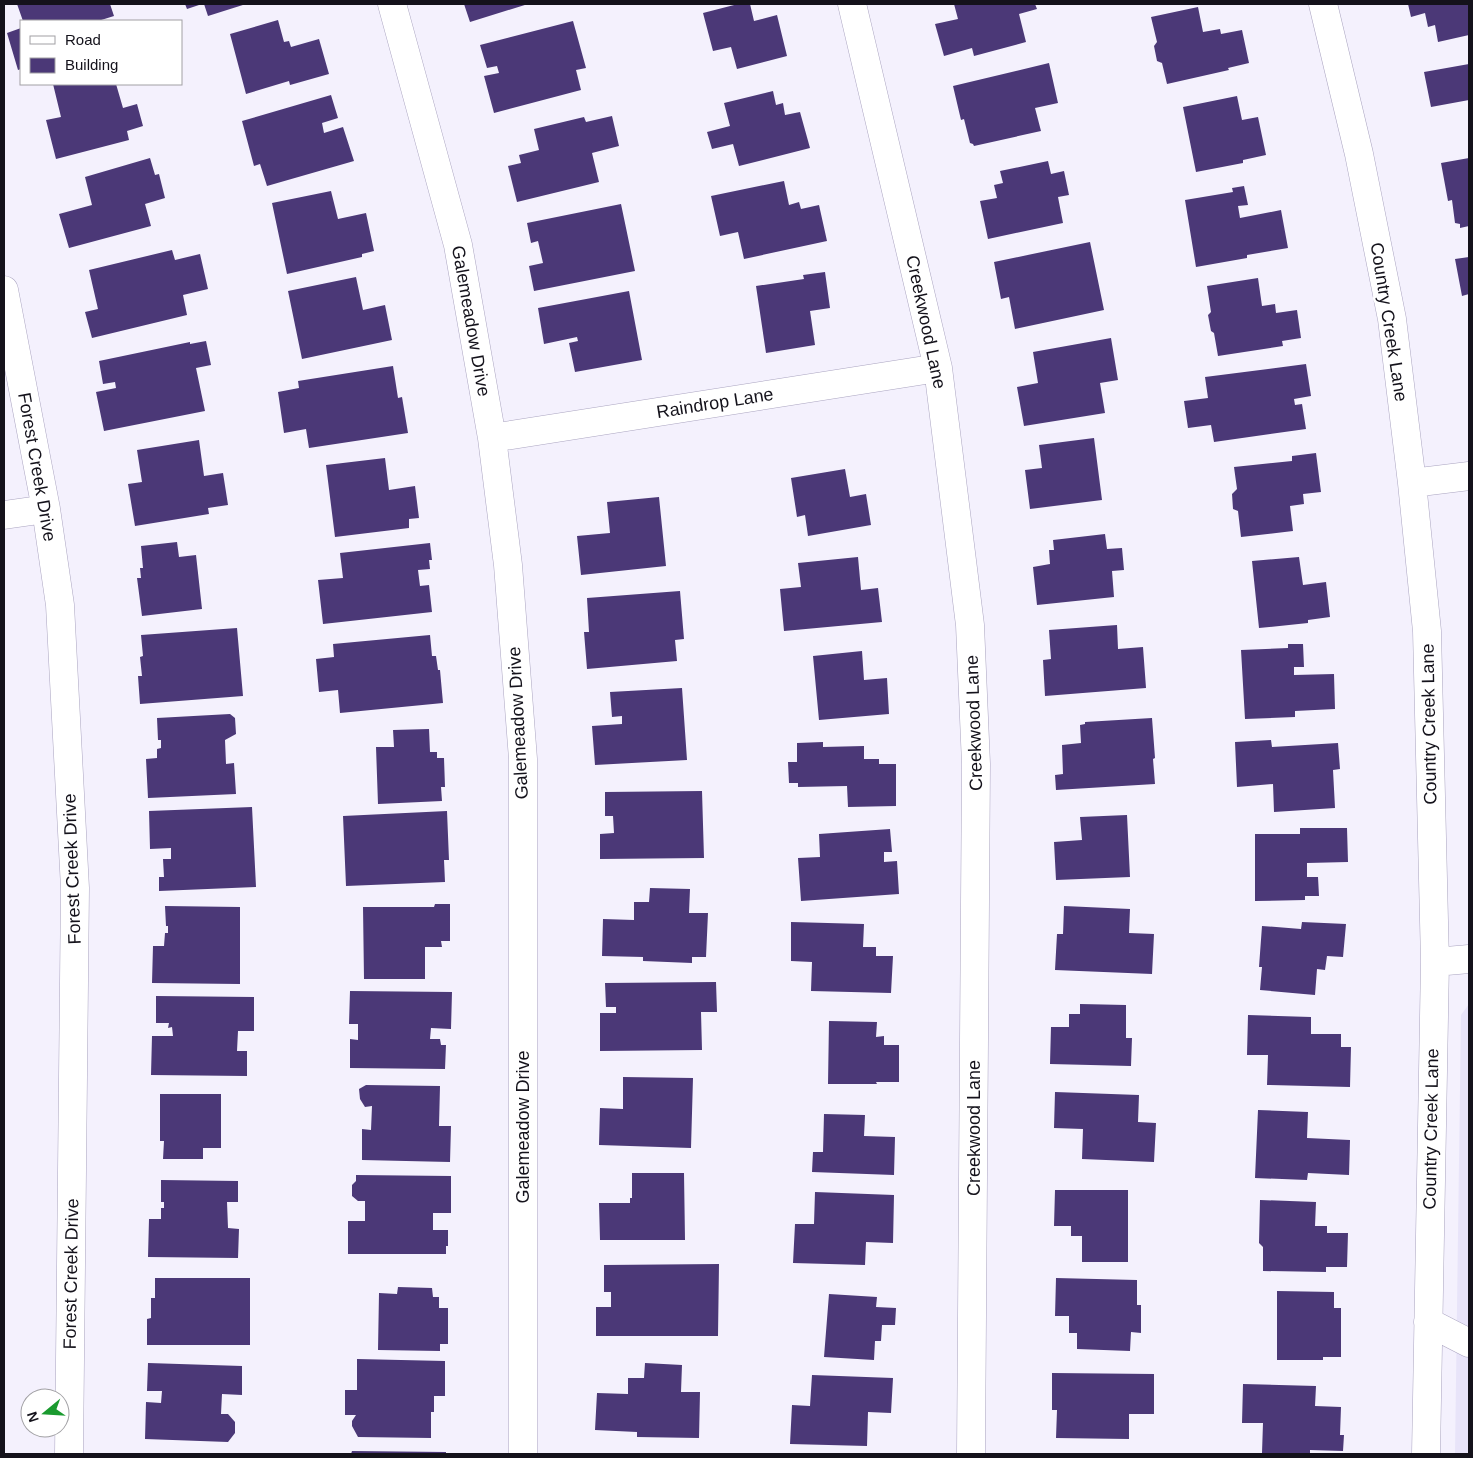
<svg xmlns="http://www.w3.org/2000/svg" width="1473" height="1458" font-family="Arial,sans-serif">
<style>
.built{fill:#e8e4f9}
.building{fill:#4b3877}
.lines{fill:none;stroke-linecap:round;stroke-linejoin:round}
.minor-casing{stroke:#aaa4c0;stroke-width:29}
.minor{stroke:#fff;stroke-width:28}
.labels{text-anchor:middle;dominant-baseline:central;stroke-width:5;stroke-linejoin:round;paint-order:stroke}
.street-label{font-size:18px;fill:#14121b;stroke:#fff}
</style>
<rect width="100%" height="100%" fill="#f4f1fd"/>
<path class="built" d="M1469,1004V1454H1455L1461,1015Z"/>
<path class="building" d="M17,4H110L114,16L98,21H23Z
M185,4H202L187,9Z
M204,4H246L208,16Z
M464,4H528L470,22Z
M738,4H750L754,21L777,15L787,56L737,69L731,47L713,51L703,13Z
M954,4H1035L1037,9L1019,14L1026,42L974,56L972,48L944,56L935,24L958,19Z
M1408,4H1469V35L1438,42L1435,25L1428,27L1425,13L1411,17Z
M1198,7L1203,32L1220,29L1221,34L1242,30L1249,63L1228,68L1229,70L1167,84L1162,63L1157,61L1154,46L1157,42L1151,17Z
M278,20L284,42L289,41L291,47L319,39L329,74L290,85L289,81L246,94L230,34Z
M573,21L586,68L576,70L581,90L494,113L484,76L499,73L497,66L487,68L480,45Z
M21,28V69L18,70L7,33Z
M1049,63L1058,103L1035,108L1041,131L974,146L973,144L970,143L964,119L961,120L953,86Z
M1469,64V100L1431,107L1424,72Z
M53,84H116L123,108L137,104L143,126L127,131L129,140L56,159L46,120L61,117Z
M773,91L776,105L783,103L785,115L800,112L810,148L739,166L733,144L712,149L707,132L730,126L724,103Z
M331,95L338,118L322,123L324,133L343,127L354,161L267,186L260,164L254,166L242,121Z
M1237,96L1242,120L1258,117L1266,155L1243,160V163L1196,172L1183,107Z
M612,116L619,146L592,153L599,182L517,202L508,166L521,163L519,155L539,150L534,129L584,117L586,122Z
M150,158L155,175L159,174L165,198L145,204L151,226L69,248L59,214L92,205L85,177Z
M1469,158V226L1460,228V224L1455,223L1452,200L1448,201L1441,163Z
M1048,161L1051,174L1064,171L1069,195L1058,197L1063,223L988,239L980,201L997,198L994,185L1003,183L1000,171Z
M784,181L789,205L799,202L801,209L819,205L827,241L744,259L738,232L720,236L711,196Z
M1244,186L1248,205L1238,206L1240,218L1281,210L1288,248L1247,255V258L1196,267L1185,200L1233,192L1232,188Z
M331,191L338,219L366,213L374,251L362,254V257L287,274L272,203Z
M621,204L635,271L534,291L529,266L543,263L538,241L531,243L527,223Z
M1090,242L1104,310L1015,329L1009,297L1001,299L994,262Z
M172,250L175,260L200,254L208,289L183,295L187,315L92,338L85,312L98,309L89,270Z
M1469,257V294L1462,296L1455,259Z
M825,272L830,308L810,311L815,345L766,353L756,286L804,279L803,275Z
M356,277L363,310L385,305L392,340L302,359L288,291Z
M1258,278L1262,306L1275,304L1276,313L1297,310L1301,338L1282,341L1283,346L1218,356L1214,333L1211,331L1208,315L1211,312L1207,286Z
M629,291L642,360L575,372L569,343L578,341L577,337L544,344L538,308Z
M1111,338L1118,380L1100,383L1105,413L1024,426L1017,387L1038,383L1033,352Z
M206,341L211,365L196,368L205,411L104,431L96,392L116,388L115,382L103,384L99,361L190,342V344Z
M1306,364L1311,396L1294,399L1295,405L1302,404L1306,429L1214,442L1211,425L1188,428L1184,401L1208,398L1205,377Z
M393,366L398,398L402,397L408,433L309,448L306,429L284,433L278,392L299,388L298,381Z
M1094,438L1102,500L1030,509L1025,470L1042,468L1039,445Z
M199,440L204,476L223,473L228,505L208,508L209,514L135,526L128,484L142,482L137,450Z
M1316,453L1321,492L1303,494L1304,504L1290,506L1293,531L1241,537L1238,511L1233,509L1232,494L1237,489L1234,467L1292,461V456Z
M385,458L389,490L415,486L419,518L409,519V528L335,537L326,465Z
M845,469L850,497L866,494L871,525L808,536L805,515L797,517L791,478Z
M659,497L666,566L581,575L577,536L610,533L607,502Z
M1105,534L1107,549L1122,548L1124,570L1112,571L1114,597L1037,605L1033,567L1050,564L1049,550H1054L1053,540Z
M177,542L179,557L196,555L202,609L142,616L137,578H141L140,568H143L141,546Z
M430,543L432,560H429L430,569L418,570L420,586L429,585L432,612L323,624L318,580L343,578L340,553Z
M858,557L861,590L878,588L882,622L784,631L780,589L801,587L798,563Z
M1299,557L1303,585L1326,582L1330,617L1308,620V623L1259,628L1252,561Z
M680,591L684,639L675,640L677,661L587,669L584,632H589L587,598Z
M1117,625L1118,649L1143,647L1146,688L1045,696L1043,660L1051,659L1049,630Z
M237,628L243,696L140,704L138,676H142L140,657L143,656L141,635Z
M430,635L432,656H436L438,670H440L443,703L340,713L338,690L319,692L316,659L334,657L333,644Z
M1288,644H1303L1304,667H1294V675L1334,674L1335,709L1295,711V717L1245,719L1241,650L1288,648Z
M862,651L864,680L887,678L889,714L819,720L813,656Z
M682,688L687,760L595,765L592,726L622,724V716L612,717L610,692Z
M230,714L235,718L236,734L225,740L226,764L234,763L236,794L148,798L146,759L157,758V749L161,748V740H158L157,718Z
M1152,718L1155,758L1153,759L1155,784L1056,790L1055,775L1063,774L1062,745L1081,743L1080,725L1085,724V722Z
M429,729L430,752H437V758H444L445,787H441L442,801L378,804L376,747H394L393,730Z
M1271,740L1272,747L1338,743L1340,769L1333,770L1335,808L1274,812L1273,784L1237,787L1235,742Z
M823,742V747L864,746V759H879V764H896V806L848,807L847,786L798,787V783H789L788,762H797V743Z
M702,791L704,858L600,859V834L614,833L613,816H605V792Z
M252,807L256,887L159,891V877H164L163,859H171V848L150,849L149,811Z
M447,811L449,860H444L445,882L346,886L343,816Z
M1127,815L1130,877L1056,880L1054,842L1082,840L1080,817Z
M1300,828H1347L1348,862L1307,863V877H1318L1319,896H1305V900L1255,901V834H1300Z
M890,829L892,852H884V862L897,861L899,894L801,901L798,858L820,857L819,834Z
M650,888L690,889L689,913H708L706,957H692V963L643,961V957L602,956L603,919L634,920V902H649Z
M435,904H450V941H441L442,947H425V979H364L363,907H434Z
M165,906L240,907V984L152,983L153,946H164L165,933H168V926H166Z
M1064,906L1130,909L1129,933L1154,934L1152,974L1055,970L1057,934H1063Z
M791,922L864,924L863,947H876V956H893L891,993L811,991L812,962L791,961Z
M1302,922L1346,924L1343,957L1327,956L1325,970L1317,969L1315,995L1260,990L1262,967H1259L1262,926L1301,929Z
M716,982L717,1012H701L702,1050L600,1051V1013H616V1007H606L605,983Z
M350,991L452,992L451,1029L431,1028L430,1039H440L441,1045H446L445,1069L350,1068V1039L358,1040V1024H349Z
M156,996L254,997V1031H238L237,1051H247V1076L151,1075L152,1036H173L172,1027L168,1028L169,1023H156Z
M1080,1004L1126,1005V1038H1132L1131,1066L1050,1064L1051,1027H1069V1014H1080Z
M1248,1015L1311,1017V1034H1341V1047H1351L1350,1087L1267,1085L1268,1055H1247Z
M829,1021L877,1022L876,1037L884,1036V1045H899V1082H876L877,1084H828Z
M623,1077L693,1078L691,1148L599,1145L600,1108L623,1109Z
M366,1085L440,1086L439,1126H451L450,1162L362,1160V1129L371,1130L372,1106L365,1107L360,1099L359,1089Z
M1055,1092L1139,1095L1138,1122L1156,1123L1154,1162L1082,1159L1083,1129L1054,1128Z
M160,1094H221V1148H203V1159H163L164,1141H160Z
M1258,1110L1308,1112L1307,1138L1350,1140L1349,1175L1308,1173L1307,1180L1255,1178Z
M824,1114L865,1115L864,1136L895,1137L894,1175L812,1172L813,1152H823Z
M632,1173H684L685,1240H600L599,1203H630V1198H632Z
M356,1175L451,1176V1213H433V1230H448V1246H446V1254H348V1221H365V1201H358L352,1196V1185L356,1181Z
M161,1180L238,1181V1202H227L228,1228L239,1229L238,1258L148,1257L149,1219H161V1208H164V1202H161Z
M1055,1190H1128V1262H1082V1236H1071V1226H1054Z
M815,1192L894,1195L893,1243L866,1242L865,1265L793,1263L795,1224H814Z
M1260,1200L1316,1202L1315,1226H1327V1233H1348L1347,1267H1326V1272L1263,1271V1247L1259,1243Z
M719,1264L718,1336H596V1307H611V1292H604V1265Z
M155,1278H250V1345H147V1319L151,1318V1298H155Z
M1056,1278L1137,1280V1305H1141V1333L1131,1332L1130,1351L1077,1349V1333H1069V1316H1055Z
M398,1287L432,1288L433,1297H439V1308H448V1344H440V1351L378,1350L379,1293L397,1294Z
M1277,1291L1334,1292V1308H1341V1357H1323V1360H1277Z
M829,1294L877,1297L876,1307L896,1308L895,1325H882L881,1341H875L874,1360L824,1357Z
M357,1359L445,1361V1396H434V1412H431V1438L358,1437L352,1426V1421L356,1415H345V1390H357Z
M148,1363L242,1366V1395L222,1394L221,1414H228L235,1422V1433L228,1442L145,1439L146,1402L161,1403L162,1391H147Z
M645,1363L682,1365L681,1392H700L699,1438L637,1437V1432L595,1430L597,1393L628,1394V1378H644Z
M1052,1373L1154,1374V1414H1129V1439L1056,1438L1057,1410H1052Z
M812,1375L893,1378L891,1413L868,1412L867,1446L790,1444L792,1405L810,1406Z
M1243,1384L1316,1386L1315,1406L1341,1407L1340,1435H1344L1343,1451L1310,1450V1454L1262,1453L1263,1423H1242Z
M352,1451L446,1452V1454H351Z"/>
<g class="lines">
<defs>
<path id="minor" d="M392,4L458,245L492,438L508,565L523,759V1454
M852,4L938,368L970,625L976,764L971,1454
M1323,4L1359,154L1392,319L1412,483L1427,631L1435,962L1426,1454
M4,290L46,509L60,605L75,888L69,1454
M492,438L938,368
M1412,483L1469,476
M4,515L46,509
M1435,962L1469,959
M1428,1322L1469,1343"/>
</defs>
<use href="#minor" class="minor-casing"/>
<use href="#minor" class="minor"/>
</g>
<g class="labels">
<g class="street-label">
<text transform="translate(471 321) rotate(80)">Galemeadow Drive</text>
<text transform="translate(926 322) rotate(78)">Creekwood Lane</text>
<text transform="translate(1389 322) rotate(81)">Country Creek Lane</text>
<text transform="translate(715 403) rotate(-9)">Raindrop Lane</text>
<text transform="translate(37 467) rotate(80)">Forest Creek Drive</text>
<text transform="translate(518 723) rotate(-93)">Galemeadow Drive</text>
<text transform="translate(974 723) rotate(-92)">Creekwood Lane</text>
<text transform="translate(1429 724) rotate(-91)">Country Creek Lane</text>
<text transform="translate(72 869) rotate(-92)">Forest Creek Drive</text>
<text transform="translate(523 1127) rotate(-90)">Galemeadow Drive</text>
<text transform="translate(974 1128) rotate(-90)">Creekwood Lane</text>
<text transform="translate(1431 1129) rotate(-89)">Country Creek Lane</text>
<text transform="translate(71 1274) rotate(-89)">Forest Creek Drive</text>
</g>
</g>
<rect width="1473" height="1458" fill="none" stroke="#14121b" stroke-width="10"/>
<rect x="20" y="20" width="162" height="65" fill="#ffffff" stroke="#a1a0a4"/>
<rect x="30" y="36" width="25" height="8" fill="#ffffff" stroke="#a1a0a4"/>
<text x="65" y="45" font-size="15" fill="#14121b">Road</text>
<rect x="30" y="58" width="25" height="15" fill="#4b3877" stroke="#a1a0a4"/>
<text x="65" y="70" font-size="15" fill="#14121b">Building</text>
<g transform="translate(45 1413) rotate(252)"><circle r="24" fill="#ffffff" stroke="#a1a0a4"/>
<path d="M0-4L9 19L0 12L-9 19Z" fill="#1a9a2f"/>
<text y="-8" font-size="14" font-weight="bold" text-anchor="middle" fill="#14121b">N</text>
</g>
</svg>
